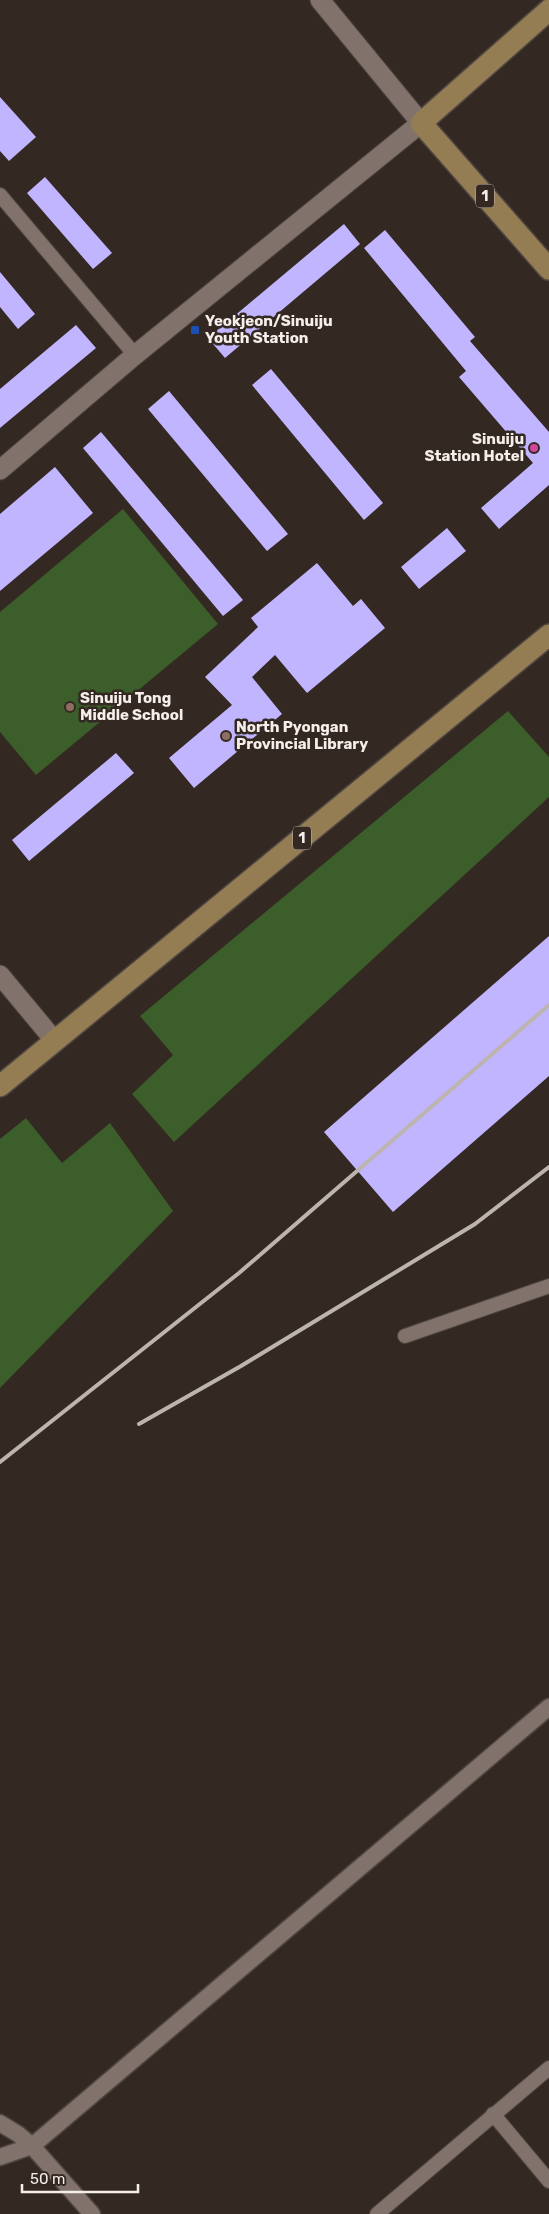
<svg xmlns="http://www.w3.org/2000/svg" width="549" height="2214" font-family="Rubik,sans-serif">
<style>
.green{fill:#3b5e2a}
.building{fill:#c0b5fe}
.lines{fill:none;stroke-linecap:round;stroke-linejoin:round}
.minor-casing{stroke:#504641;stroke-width:16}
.tertiary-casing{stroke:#504641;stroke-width:19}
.secondary-casing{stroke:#504641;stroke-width:21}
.primary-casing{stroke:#504641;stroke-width:24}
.minor{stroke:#81736c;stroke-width:14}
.tertiary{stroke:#81736c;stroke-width:16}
.secondary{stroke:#81736c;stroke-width:19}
.primary{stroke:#947d53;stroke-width:21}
.rail{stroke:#bdb4b0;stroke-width:4}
.transit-dot{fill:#1a4fb4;stroke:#342822;stroke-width:2}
.hotel-dot{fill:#d1479c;stroke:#342822;stroke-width:2}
.education-dot{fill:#8d6e63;stroke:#342822;stroke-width:2}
.labels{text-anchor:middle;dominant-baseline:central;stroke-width:5;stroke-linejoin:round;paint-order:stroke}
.shield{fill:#342822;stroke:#bcb3ae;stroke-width:1}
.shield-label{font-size:14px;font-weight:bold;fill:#f6eeea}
.poi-label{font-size:15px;font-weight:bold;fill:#f6eeea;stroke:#342822;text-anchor:start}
</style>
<rect width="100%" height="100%" fill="#342822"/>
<path class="green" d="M123,509L218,624L36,775L0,732V612Z
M508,711L549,757V797L174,1142L132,1094L173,1055L140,1016Z
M26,1118L62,1163L110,1123L173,1211L0,1388V1139Z"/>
<path class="building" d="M0,97L36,137L9,161L0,151Z
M45,177L112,253L93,269L27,193Z
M344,224L360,244L225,358L208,338Z
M385,230L475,337L470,341L549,432V485L499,529L481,508L533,463L459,377L466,371L364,248Z
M0,272L35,314L18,329L0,307Z
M76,325L96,348L0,428V389Z
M271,369L383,503L364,520L252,385Z
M169,391L288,534L267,551L148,409Z
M101,432L243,600L223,616L83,448Z
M55,467L93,513L0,591V514Z
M447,528L466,551L419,589L401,567Z
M317,563L353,606L361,599L385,628L307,693L275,655L252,677L282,714L194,788L169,758L232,705L205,677L258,627L251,618Z
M116,753L134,773L29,861L12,840Z
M549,936V1076L393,1212L324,1132Z"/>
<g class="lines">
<defs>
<path id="minor" d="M0,195L135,355
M405,1336L549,1286
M493,2114L549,2181
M377,2214L549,2068"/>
<path id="tertiary" d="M0,2123L18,2134L32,2146L0,2157
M92,2214L32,2146L549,1707"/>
<path id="secondary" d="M0,470L135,355L421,123L320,0
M0,975L54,1040"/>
<path id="primary" d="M549,10L421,123L549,269
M0,1086L549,635"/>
</defs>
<use href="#minor" class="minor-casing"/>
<use href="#tertiary" class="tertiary-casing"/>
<use href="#secondary" class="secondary-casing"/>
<use href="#primary" class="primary-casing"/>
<use href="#minor" class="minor"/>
<use href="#tertiary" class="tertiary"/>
<use href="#secondary" class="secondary"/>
<use href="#primary" class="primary"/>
<path class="rail" d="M139,1424L241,1366L475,1224L549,1167
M0,1462L239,1273L549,1005"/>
</g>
<rect class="transit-dot" x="190" y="325" width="10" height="10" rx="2.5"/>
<circle class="hotel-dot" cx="534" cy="448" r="5"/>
<g class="education-dot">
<circle cx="70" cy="707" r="5"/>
<circle cx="226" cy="736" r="5"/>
</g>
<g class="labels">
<g class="shield">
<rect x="476" y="184.5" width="18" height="23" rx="4"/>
<rect x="293" y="826.5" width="18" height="23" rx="4"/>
</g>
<g class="shield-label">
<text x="485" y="196">1</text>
<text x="302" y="838">1</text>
</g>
<g class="poi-label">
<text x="205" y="321">Yeokjeon/Sinuiju<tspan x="205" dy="17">Youth Station</tspan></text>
<text x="524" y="439" text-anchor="end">Sinuiju<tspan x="524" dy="17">Station Hotel</tspan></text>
<text x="80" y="698">Sinuiju Tong<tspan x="80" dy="17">Middle School</tspan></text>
<text x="236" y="727">North Pyongan<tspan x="236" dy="17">Provincial Library</tspan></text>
</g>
</g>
<path d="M22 2184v8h116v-8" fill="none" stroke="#f6eeea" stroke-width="2.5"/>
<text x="30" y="2184" font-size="15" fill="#f6eeea" stroke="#342822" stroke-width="4" paint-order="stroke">50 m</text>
</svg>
